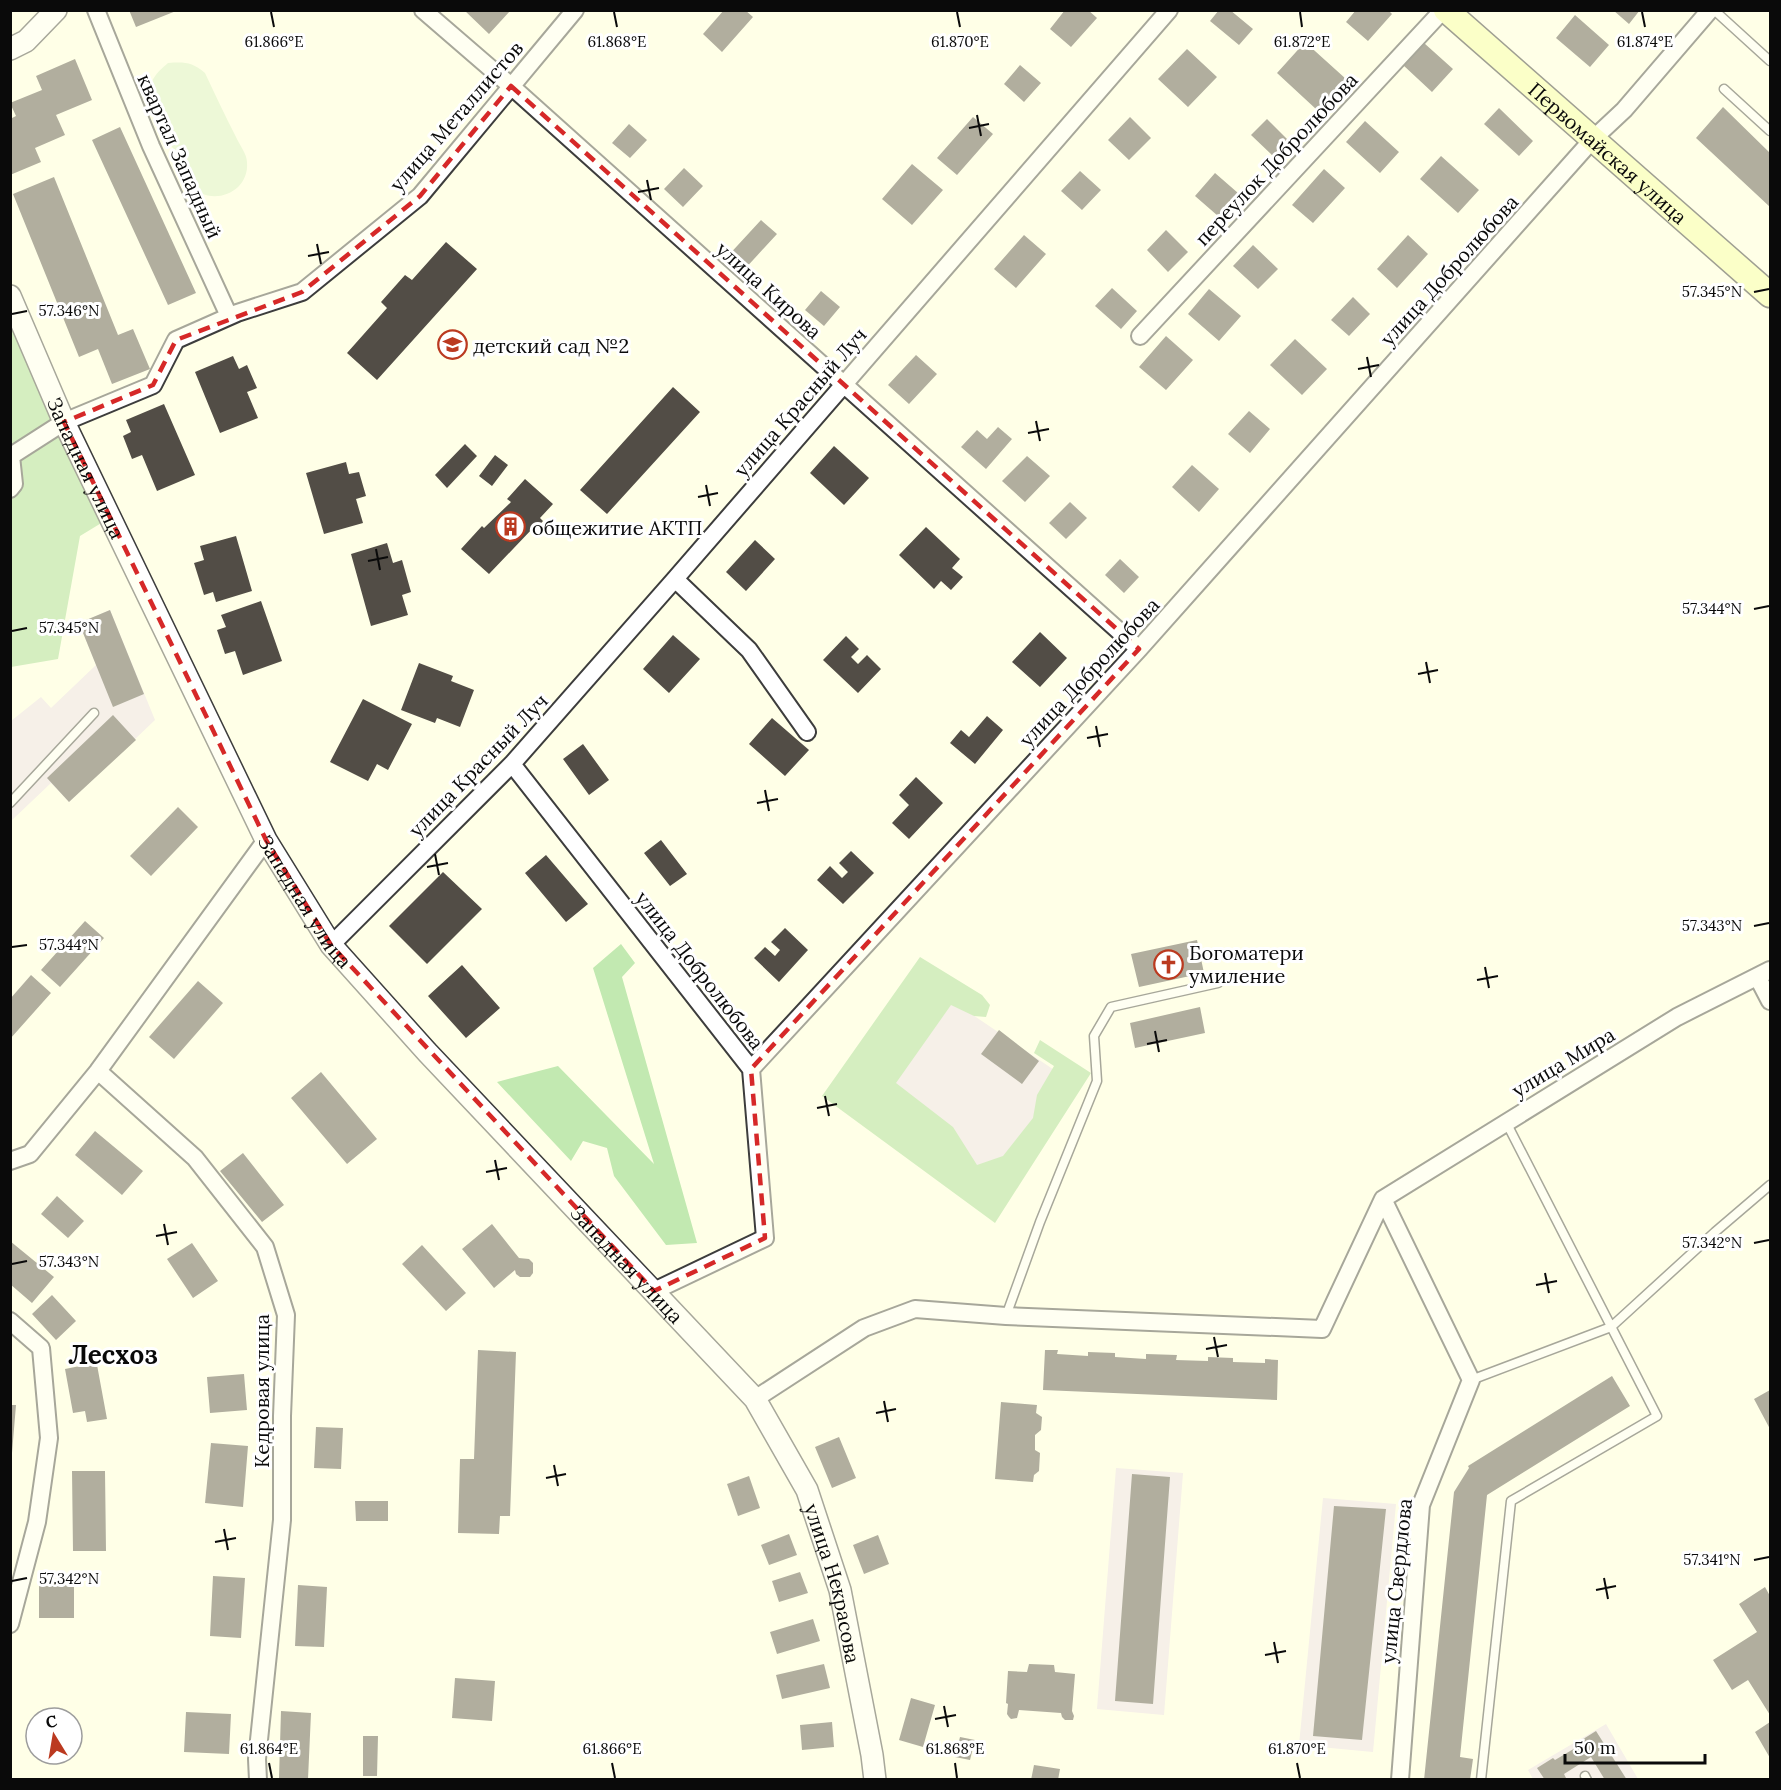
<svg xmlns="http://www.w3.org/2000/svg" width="1781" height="1790" font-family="Lora,serif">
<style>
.industrial{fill:#eadde8}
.green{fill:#c2e9b1}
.forest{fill:#a2da90}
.pitch{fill:#d7f0c3}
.building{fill:#524d46}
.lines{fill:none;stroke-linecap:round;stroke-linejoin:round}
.service-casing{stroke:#3d3d3d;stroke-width:11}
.minor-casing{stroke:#3d3d3d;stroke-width:20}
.tertiary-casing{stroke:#3d3d3d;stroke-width:24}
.secondary-casing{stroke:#2c2c2c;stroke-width:27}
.service{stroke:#fff;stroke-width:8}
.minor{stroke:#fff;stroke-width:16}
.tertiary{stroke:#fff;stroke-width:21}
.secondary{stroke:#f6ffa2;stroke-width:24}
.marked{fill:none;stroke:#d62828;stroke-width:4.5;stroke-dasharray:12 8;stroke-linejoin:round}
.ticks{fill:none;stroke:#0a0a0a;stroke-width:2}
.labels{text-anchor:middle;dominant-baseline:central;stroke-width:6;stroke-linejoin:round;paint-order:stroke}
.street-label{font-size:20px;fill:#0a0a0a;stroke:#fff}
.poi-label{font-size:20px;fill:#0a0a0a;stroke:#fff;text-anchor:start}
.district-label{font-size:26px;font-weight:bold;fill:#0a0a0a;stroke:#fff}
.ticks-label{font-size:15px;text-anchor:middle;fill:#0a0a0a;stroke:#fff;stroke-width:6;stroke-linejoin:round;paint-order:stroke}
</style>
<rect width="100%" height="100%" fill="#ffffe7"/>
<path class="industrial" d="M110,610L155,720L69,802L51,783L11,821V721L41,697L51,708L96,665L79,623Z
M933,988L1066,1078L997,1179L864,1090Z
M1116,1468L1183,1473L1164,1715L1097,1709Z
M1323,1498L1396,1504L1373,1752L1299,1745Z
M1606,1724L1638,1779H1533L1528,1770Z"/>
<path class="green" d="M621,944L635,963L622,977L697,1243L666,1245L614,1176L607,1148L583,1141L571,1161L497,1082L558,1066L654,1164L593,968Z"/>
<path class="forest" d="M10,322L103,522L80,536L58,659L11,667Z
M920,957L982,995L990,1005L986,1017L974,1016L951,1005L896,1083L953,1127L977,1165L1003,1156L1033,1118L1037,1095L1054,1066L1034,1053L1040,1040L1091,1073L995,1223L822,1096Z"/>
<path class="pitch" d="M168,63C185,62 192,62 205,73C215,94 225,116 236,137C239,144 247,154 247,162C250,194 208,209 189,183L150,99C147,83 156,73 168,63Z"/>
<path class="building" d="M129,10H170L176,11L136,27Z
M464,10H511L489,34Z
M724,10H745L753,17L722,52L703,34Z
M1065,10H1088L1097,18L1071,47L1050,29Z
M1219,10H1230L1253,29L1239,45L1210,21Z
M1356,10H1388L1392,14L1368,41L1346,22Z
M1613,10H1640L1629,24Z
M1575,15L1609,45L1590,67L1556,38Z
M1305,42L1346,79L1317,110L1277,73Z
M1424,43L1453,69L1432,92L1403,65Z
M1187,49L1217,77L1188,107L1158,79Z
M75,59L92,100L56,115L65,135L35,148L41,162L10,175V119L16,116L10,103L42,90L36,76Z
M1020,65L1041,83L1024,102L1004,84Z
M1723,107L1770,153V207L1696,138Z
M1499,108L1533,141L1519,156L1484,124Z
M973,117L993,134L957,175L937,158Z
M1130,117L1151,138L1129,160L1108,140Z
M1267,119L1288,140L1273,156L1251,135Z
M1365,121L1399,152L1380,173L1346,142Z
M629,124L647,140L630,158L612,143Z
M120,127L196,293L168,305L92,140Z
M1441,156L1479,190L1458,213L1420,179Z
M912,164L943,190L912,225L882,199Z
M684,168L703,186L683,207L664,189Z
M1324,169L1345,188L1313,223L1292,205Z
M1080,171L1101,190L1082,210L1061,191Z
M1215,173L1238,193L1218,216L1195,196Z
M54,177L118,335L133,329L150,369L112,384L98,349L79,357L13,194Z
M761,220L777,234L742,272L726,258Z
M1166,230L1188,252L1168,272L1147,250Z
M1024,235L1046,254L1016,288L994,269Z
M1408,235L1428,254L1397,288L1377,269Z
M446,242L477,269L377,380L347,353L387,308L381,302L405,275L412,280Z
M1253,245L1278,269L1258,289L1233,266Z
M1112,288L1137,311L1121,329L1095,306Z
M1209,289L1241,316L1219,341L1188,314Z
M821,291L840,307L824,326L805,310Z
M1353,297L1370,314L1349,336L1331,320Z
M1166,336L1193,360L1166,390L1139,367Z
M1295,339L1327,369L1302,395L1270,365Z
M916,355L937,374L909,404L888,385Z
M233,356L239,369L247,365L257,388L247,392L258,418L220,433L195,372Z
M673,387L700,412L607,514L580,490Z
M164,404L195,475L157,491L142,455L132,459L123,436L131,432L126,420Z
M1249,411L1270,429L1250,453L1228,434Z
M998,427L1012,439L986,469L961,447L977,430L987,439Z
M465,444L477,456L447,488L435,475Z
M834,446L869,478L844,505L810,473Z
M495,455L508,465L492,486L479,476Z
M1027,456L1050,476L1025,502L1002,481Z
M346,462L349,474L359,472L366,496L356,499L363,523L324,534L306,473Z
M1192,465L1219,489L1199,512L1172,487Z
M525,479L553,504L540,518L543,521L535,530L533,528L489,574L461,549L482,526L484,528L511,502L507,499Z
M1070,502L1087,518L1066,539L1049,523Z
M926,527L960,559L952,568L963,577L951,590L941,581L934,589L899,555Z
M236,536L252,591L216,602L213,592L204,595L194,563L204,560L200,546Z
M755,540L775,559L746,591L726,572Z
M387,543L393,563L402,560L411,592L402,595L408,615L371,626L351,554Z
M1120,559L1139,577L1124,593L1105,575Z
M261,601L282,661L243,675L235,651L225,654L217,630L226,627L221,615Z
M110,610L144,694L113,707L79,623Z
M1040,632L1067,658L1040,687L1012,662Z
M673,635L700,659L669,693L643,669Z
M846,636L859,649L851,657L858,664L867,655L881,669L858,693L823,660Z
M419,663L453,676L451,681L474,690L460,727L437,718L435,723L401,710Z
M363,699L412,724L388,770L377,764L368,781L330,762Z
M113,715L136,740L69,802L47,778Z
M987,716L1003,730L975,764L950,743L961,730L969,737Z
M772,718L809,750L785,776L749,744Z
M583,744L609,780L589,795L563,759Z
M916,777L943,803L909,839L892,823L909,805L899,795Z
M178,807L198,827L151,876L130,856Z
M661,840L687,874L670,886L644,853Z
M851,851L874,873L843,904L817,880L830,866L842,878L848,872L839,863Z
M546,855L588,904L566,922L525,873Z
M443,872L482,909L427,964L389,926Z
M85,921L104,938L60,987L41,970Z
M785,928L808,950L779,982L754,958L765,947L775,956L780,950L771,942Z
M1197,940L1204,973L1139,987L1131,954Z
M462,965L500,1008L466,1038L428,996Z
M31,975L51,993L10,1039V999Z
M198,981L223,1003L174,1059L149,1037Z
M1200,1007L1205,1033L1135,1048L1130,1023Z
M999,1030L1039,1061L1022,1084L981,1054Z
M321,1072L377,1139L347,1164L291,1098Z
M95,1131L143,1171L122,1195L75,1155Z
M243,1153L284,1205L262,1222L220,1171Z
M57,1196L84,1221L68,1238L41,1214Z
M492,1224L519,1258L529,1259L533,1263V1273L530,1277H520L516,1274L515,1270L494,1288L462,1249Z
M10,1241L54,1277L32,1303L10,1284Z
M192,1243L218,1281L193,1298L167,1259Z
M422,1245L466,1293L446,1311L402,1264Z
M52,1295L76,1321L56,1340L32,1314Z
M478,1350L516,1352L510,1516H500L499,1534L458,1533L460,1459H474Z
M1045,1350H1058L1057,1354L1088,1356V1352L1115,1353V1357L1146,1359V1354L1177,1355L1176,1360L1208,1361V1357L1233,1358V1362L1265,1363V1359L1278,1360L1277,1400L1043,1390Z
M95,1354L107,1419L87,1422L85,1411L73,1413L65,1369L80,1366L79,1357Z
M244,1374L247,1410L210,1413L207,1377Z
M1612,1376L1630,1406L1487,1495L1460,1757L1473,1759L1470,1780H1424L1454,1492L1469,1468L1468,1466Z
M1770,1390V1429L1754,1399Z
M1001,1402L1037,1405L1036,1413L1042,1417L1041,1430L1035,1435V1450L1040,1453L1039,1471L1034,1475L1033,1482L995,1479Z
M10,1405H16L12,1453H10Z
M316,1427L343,1428L341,1469L314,1468Z
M839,1437L856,1478L832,1488L815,1447Z
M211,1443L248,1446L243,1507L205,1503Z
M72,1471H105L106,1551H73Z
M1132,1474L1170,1477L1153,1704L1115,1701Z
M749,1476L760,1508L738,1516L727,1484Z
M355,1501H388V1521H356Z
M1334,1506L1386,1509L1362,1740L1313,1736Z
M789,1534L797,1555L769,1565L761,1545Z
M878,1535L889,1564L864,1574L853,1545Z
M800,1572L808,1593L779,1602L772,1581Z
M213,1576L245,1578L241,1638L210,1636Z
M39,1584H74V1618H39Z
M298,1585L327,1587L324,1647L295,1646Z
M1765,1587L1770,1596V1715L1748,1680L1732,1690L1713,1660L1757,1632L1739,1604Z
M813,1619L820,1641L777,1654L770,1632Z
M824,1664L830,1688L782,1699L776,1675Z
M1029,1664L1054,1665L1055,1672L1075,1674L1072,1711L1074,1716L1073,1720H1065L1062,1717L1061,1713L1019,1710L1017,1718L1011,1719L1009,1717L1007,1714L1008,1704L1006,1703L1008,1671L1027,1672Z
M455,1678L495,1681L492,1721L452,1718Z
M911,1698L935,1705L923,1747L899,1740Z
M281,1711L311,1713L308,1779L279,1778Z
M186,1712L231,1714L229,1754L184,1752Z
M832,1722L834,1747L802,1750L800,1725Z
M1770,1722V1758L1755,1732Z
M1596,1731L1627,1780H1605L1591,1757L1564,1774L1567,1780H1545L1537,1768L1553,1758L1555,1760L1582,1744L1580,1741Z
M363,1736H378L377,1776H363Z
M960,1737L975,1740L970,1760L955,1757Z
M1034,1765L1060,1769L1058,1780H1031Z"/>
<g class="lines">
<defs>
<path id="service" d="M1714,10L1770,61
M1724,89L1770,131
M10,803L94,713
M1006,1316L1040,1222L1097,1081L1094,1036L1111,1007L1218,983
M1471,1380L1611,1327L1715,1232L1770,1185
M1585,1776L1587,1780
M1481,1780L1511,1501L1657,1416L1506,1122"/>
<path id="minor" d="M96,10L151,146L229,316
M423,10L511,86L1139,649
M1140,336L1443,10
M10,489L14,484L11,456L64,422L153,385L176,340L237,313L302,292L420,196L575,10
M675,579L749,650L807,732
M512,764L751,1069L1139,649L1593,139L1624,110L1710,10
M331,945L512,764L675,579L1169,10
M1758,978L1770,1001
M98,1071L195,1158L265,1247L286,1315L282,1416V1520L257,1759L258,1780
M10,1161L30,1154L98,1071L266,840
M1383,1199L1471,1380L1421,1505L1400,1780
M1383,1199L1677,1017L1770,970
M654,1291L765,1238L751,1069
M10,1321L41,1348L49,1438L37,1522L10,1624
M755,1399L864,1328L915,1309L1006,1316L1322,1329L1383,1199"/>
<g id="tertiary">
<path d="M10,49L26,41L56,10"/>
<path id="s1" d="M10,296L64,422L266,840L331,945L427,1052L755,1399L807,1490L840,1590L872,1755L875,1780"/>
</g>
<g id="secondary">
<path id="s2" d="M1446,10L1770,295"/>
</g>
</defs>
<use href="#service" class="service-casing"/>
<use href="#minor" class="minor-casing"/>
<use href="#tertiary" class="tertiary-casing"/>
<use href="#secondary" class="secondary-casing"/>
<use href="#service" class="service"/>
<use href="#minor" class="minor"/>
<use href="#tertiary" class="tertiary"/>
<use href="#secondary" class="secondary"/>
</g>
<path d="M0 0H1781V1790H0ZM511,86L1139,649L751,1069L765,1238L654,1291L331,945L266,840L64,422L153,385L176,340L302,292L420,196Z" fill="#ffffe7" fill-opacity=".55" fill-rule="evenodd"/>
<path class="marked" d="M511,86L1139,649L751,1069L765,1238L654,1291L331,945L266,840L64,422L153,385L176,340L302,292L420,196Z"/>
<path class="ticks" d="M271,12L274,27M614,12L617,27M957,12L960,27M1300,12L1302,27M1642,12L1645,27M977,115L981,136M969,128L989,124M647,180L651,200M638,192L659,188M317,244L321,264M308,256L329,252M1754,292L1769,289M12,314L27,311M1367,357L1371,377M1358,369L1379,365M1036,421L1040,441M1028,433L1049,429M706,485L710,506M698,497L718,493M376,549L380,570M368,561L388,557M1754,609L1769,606M12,631L27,628M1426,662L1430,683M1418,674L1438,670M1096,726L1100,747M1087,738L1108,734M765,790L769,811M757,803L778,799M435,854L439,875M427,867L448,863M1754,926L1769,923M12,947L27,945M1485,967L1489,988M1477,980L1498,976M1155,1031L1159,1052M1147,1044L1167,1040M825,1096L829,1116M817,1108L837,1104M495,1160L499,1180M486,1172L507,1168M164,1224L168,1245M156,1236L177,1232M1754,1243L1769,1240M12,1264L27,1261M1545,1273L1549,1293M1536,1285L1557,1281M1214,1337L1218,1357M1206,1349L1227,1345M884,1401L888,1422M876,1413L896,1409M554,1465L558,1486M546,1478L566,1474M224,1529L228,1550M215,1542L236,1538M1754,1560L1769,1557M1604,1578L1608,1599M12,1581L27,1578M1596,1590L1616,1586M1274,1642L1278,1663M1265,1655L1286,1651M944,1706L948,1727M935,1719L956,1715M269,1763L272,1778M612,1763L615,1778M955,1763L957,1778M1297,1763L1300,1778"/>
<defs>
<symbol id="school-ring" viewBox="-11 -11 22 22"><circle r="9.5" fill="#fff" stroke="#bb3a20" stroke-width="1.5"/><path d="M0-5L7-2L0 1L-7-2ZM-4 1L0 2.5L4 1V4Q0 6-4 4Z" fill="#bb3a20"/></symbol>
<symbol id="building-ring" viewBox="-11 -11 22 22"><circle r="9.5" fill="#fff" stroke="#bb3a20" stroke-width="1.5"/><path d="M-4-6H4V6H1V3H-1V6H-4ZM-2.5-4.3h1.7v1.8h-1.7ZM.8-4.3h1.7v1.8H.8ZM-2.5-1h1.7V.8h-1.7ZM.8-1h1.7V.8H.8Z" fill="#bb3a20"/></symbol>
<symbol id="church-ring" viewBox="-11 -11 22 22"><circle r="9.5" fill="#fff" stroke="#bb3a20" stroke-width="1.5"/><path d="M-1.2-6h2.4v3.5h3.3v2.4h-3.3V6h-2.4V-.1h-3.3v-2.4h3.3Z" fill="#bb3a20"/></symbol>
</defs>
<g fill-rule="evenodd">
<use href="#school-ring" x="436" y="328" width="33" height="33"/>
<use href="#building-ring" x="494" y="510" width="33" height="33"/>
<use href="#church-ring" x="1152" y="948" width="33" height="33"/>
</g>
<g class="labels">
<g class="street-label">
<text transform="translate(456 116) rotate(-49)">улица Металлистов</text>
<text stroke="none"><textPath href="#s2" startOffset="216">Первомайская улица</textPath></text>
<text transform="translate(180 156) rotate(66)">квартал Западный</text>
<text transform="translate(1276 159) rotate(-47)">переулок Добролюбова</text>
<text transform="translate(1449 270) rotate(-48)">улица Добролюбова</text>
<text transform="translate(769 290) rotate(42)">улица Кирова</text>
<text transform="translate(800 402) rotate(-49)">улица Красный Луч</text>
<text stroke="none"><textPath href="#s1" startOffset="188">Западная улица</textPath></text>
<text transform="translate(1089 672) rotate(-47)">улица Добролюбова</text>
<text transform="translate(478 765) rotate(-46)">улица Красный Луч</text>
<text stroke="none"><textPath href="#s1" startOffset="674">Западная улица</textPath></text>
<text transform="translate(700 970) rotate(52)">улица Добролюбова</text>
<text transform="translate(1563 1062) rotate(-31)">улица Мира</text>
<text stroke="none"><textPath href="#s1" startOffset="1160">Западная улица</textPath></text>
<text transform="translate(261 1391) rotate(-90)">Кедровая улица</text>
<text transform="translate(1396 1581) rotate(-84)">улица Свердлова</text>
<text stroke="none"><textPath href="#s1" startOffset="1548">улица Некрасова</textPath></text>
</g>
<g class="poi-label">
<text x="473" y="345">детский сад №2</text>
<text x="532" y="527">общежитие АКТП</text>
<text x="1189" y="952">Богоматери<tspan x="1189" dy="23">умиление</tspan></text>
</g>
<g class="district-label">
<text x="113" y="1354">Лесхоз</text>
</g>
</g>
<g class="ticks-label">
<text x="1645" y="47">61.874°E</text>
<text x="274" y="47">61.866°E</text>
<text x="617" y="47">61.868°E</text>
<text x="960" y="47">61.870°E</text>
<text x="1302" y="47">61.872°E</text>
<text x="1712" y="297">57.345°N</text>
<text x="69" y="316">57.346°N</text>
<text x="1712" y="614">57.344°N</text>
<text x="69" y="633">57.345°N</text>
<text x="1712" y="931">57.343°N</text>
<text x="69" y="950">57.344°N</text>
<text x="1712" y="1248">57.342°N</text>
<text x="69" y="1267">57.343°N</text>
<text x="1712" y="1565">57.341°N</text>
<text x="69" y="1584">57.342°N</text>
<text x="269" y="1754">61.864°E</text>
<text x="612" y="1754">61.866°E</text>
<text x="955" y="1754">61.868°E</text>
<text x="1297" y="1754">61.870°E</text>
</g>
<rect width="1781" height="1790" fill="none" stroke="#0a0a0a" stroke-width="24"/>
<g transform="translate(54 1736) rotate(349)"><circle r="28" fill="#ffffff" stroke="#9d9d9d" stroke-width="1.5"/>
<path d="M0-4.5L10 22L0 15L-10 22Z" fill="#bb3a20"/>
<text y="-9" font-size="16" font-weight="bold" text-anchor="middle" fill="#0a0a0a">С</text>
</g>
<path d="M1565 1754v9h140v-9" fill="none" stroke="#0a0a0a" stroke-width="3"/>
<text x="1574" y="1754" font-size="18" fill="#0a0a0a" stroke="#ffffff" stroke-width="4.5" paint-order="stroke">50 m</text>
</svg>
